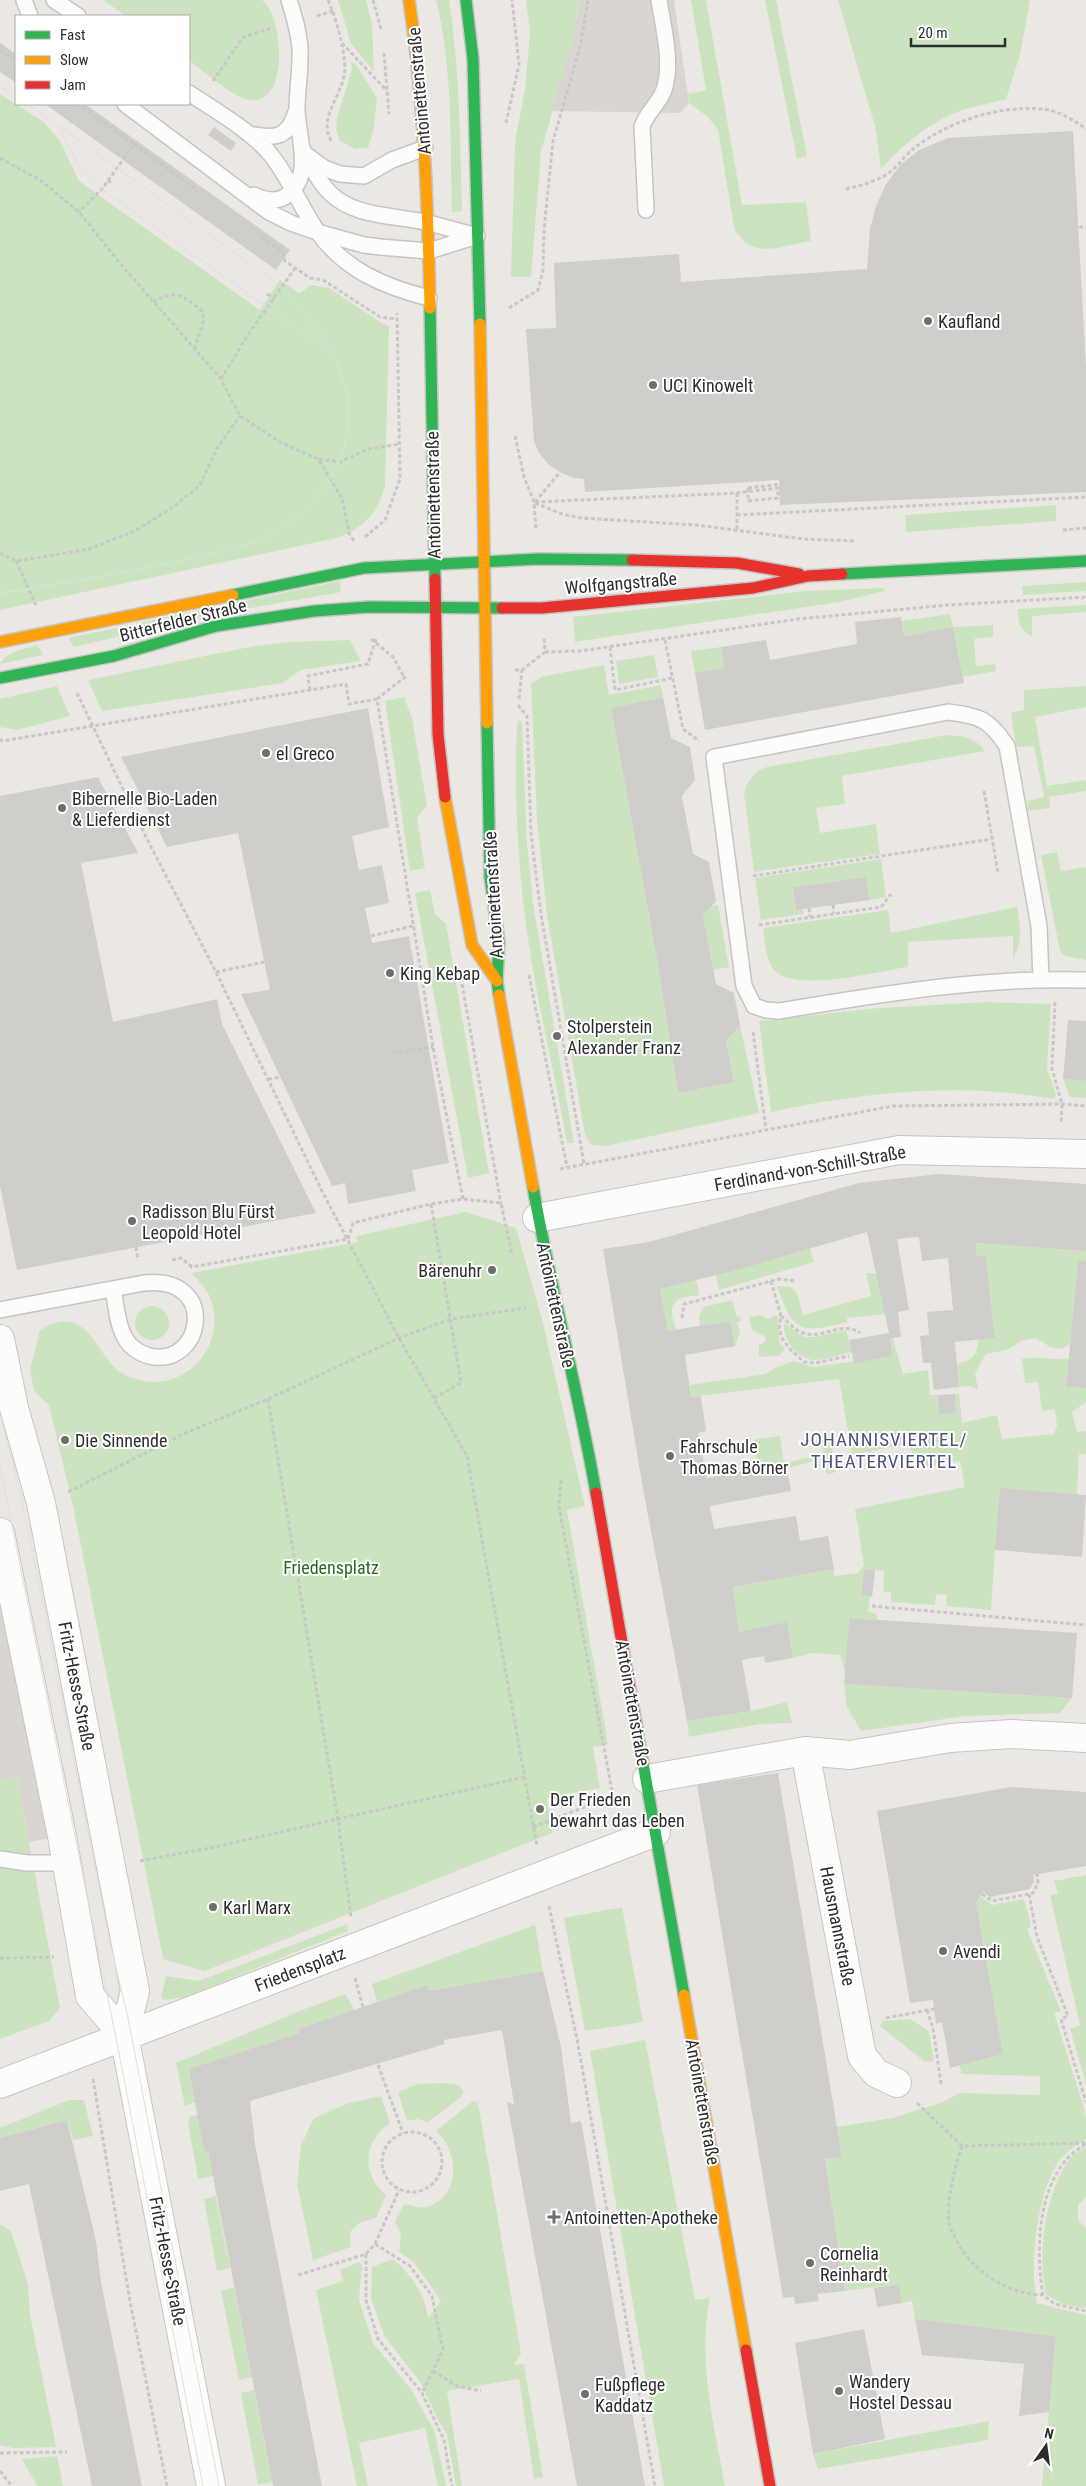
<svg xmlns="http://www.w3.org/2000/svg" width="1086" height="2486" font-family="'Roboto Condensed',sans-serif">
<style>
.green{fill:#cbe4bf}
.plaza{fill:#d9d6d2}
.building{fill:#d0cecb}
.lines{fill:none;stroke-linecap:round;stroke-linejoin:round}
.lane-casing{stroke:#c5c4c4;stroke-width:18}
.street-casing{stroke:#c5c4c4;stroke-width:30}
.fast-casing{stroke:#c5c4c4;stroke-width:14}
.slow-casing{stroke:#c5c4c4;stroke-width:14}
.jam-casing{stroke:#c5c4c4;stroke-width:14}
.path{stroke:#c8c8c8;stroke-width:3;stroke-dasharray:4 2.5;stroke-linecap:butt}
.lane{stroke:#fcfcfb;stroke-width:15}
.street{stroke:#fcfcfb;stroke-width:28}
.fast{stroke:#30b455;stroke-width:11}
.slow{stroke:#ff9f0a;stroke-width:11}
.jam{stroke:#e5322d;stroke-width:11}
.tram{stroke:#dfdfe0;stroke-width:1}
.path-bridge{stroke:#c8c8c8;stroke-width:3;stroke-dasharray:4 2.5;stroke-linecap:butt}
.poi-dot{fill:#706e6d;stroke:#fff;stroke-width:2}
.labels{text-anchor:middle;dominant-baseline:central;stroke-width:4;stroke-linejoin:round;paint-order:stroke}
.street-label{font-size:18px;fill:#2d2d2d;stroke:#fff}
.poi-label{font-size:18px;fill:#2d2d2d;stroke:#fff;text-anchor:start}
.park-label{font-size:18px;fill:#27691f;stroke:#fff}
.neighbourhood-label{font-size:19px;letter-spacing:1px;fill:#4f537c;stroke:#fff}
</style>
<rect width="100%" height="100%" fill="#ebe8e4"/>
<path class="green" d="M103,0H262C284,16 290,105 250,100C233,98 204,71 189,61V16H126Z
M338,0H366L372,24L374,72L351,44Z
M436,0H449C460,70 460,141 462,211L452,212C450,142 453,68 436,0Z
M526,0H579L573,41L541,151L531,277H511L515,141L525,90L530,33Z
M691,0H706L742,205L806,202L811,241C780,246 752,261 734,228L718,130L708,117L689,103L688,94L706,90Z
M765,0H776L807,156L797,159Z
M838,0H1030L1020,55L1006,99C988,104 967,107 950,115C923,128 901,147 881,169L876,130Z
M351,62L356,64L377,99L374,128L368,148L355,149L340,141L336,129L337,118L352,69Z
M0,94L44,122L60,141L79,181L260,310L280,280L299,293L312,285L329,288L380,322L389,326L385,486C377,514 365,527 337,538L0,610Z
M1056,505V521L906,532L905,515Z
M340,581L341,592L206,616L74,647L68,638Z
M1086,582V591L1023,595L1022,586Z
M884,588L885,591L839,602L575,642L573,617L806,591Z
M1086,605V612L1032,616V636C1019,629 1018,623 1018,609Z
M950,614L953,627L993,625V637L974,639L976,666L995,664L996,671L963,677L953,627L904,636L902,621Z
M350,640L361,661L301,670L283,683L102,711L88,680L249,647L288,642Z
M38,645L43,655L0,664C7,652 25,648 38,645Z
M721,647L724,668L695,673L691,651Z
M654,655L658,677L619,684L616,661Z
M604,665L609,695L661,685L663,697L611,708L658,965L678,1093L734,1082L726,1042L740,1025L759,1113L605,1146L591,1145L585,1135L547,915L537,821L531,683L544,676Z
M57,686L70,716L17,730L0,727V699Z
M1086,686V707L1035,717L1047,786L1086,780V791L1049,797L1050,808L1028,811L1027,801L1044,797L1034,746L1016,747L1011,712L1024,710V690Z
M404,697L412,718L427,805L417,818L425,868L410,871L385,701Z
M519,720L522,723L527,843L533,903L574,1143H567C558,1091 546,1040 536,987C520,902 513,811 517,724Z
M947,735C963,736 975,737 985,751L842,776L845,804L816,808L820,833L876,824L880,854L754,872L744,794C748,780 753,772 767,767Z
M1057,852L1061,871L1086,867V960L1065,956L1060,951L1041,855Z
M881,859L886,897L870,900L866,877L793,887L796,909H803L804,914L761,920L755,878Z
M430,890L435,914L446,924L489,1173L468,1178L415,893Z
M718,905L729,967L713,970L703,916L712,906Z
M1017,907C1020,927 1023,941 1013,959V936L908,942V967C879,971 794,994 773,969C765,958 765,941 763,928L888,910L891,933Z
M986,1002L1051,1004L1047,1069L1056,1094L1054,1099C957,1082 867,1092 771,1112L759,1021L879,1008Z
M1063,1079L1086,1081V1098L1070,1097Z
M466,1212L516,1228L543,1323L585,1506L567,1510L608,1744L593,1747L600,1788L547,1798L552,1833L205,1971L163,1959L73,1506L49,1405L34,1391L30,1370L40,1330C84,1304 92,1344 116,1369C125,1378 144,1382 156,1382C196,1381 225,1338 211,1300C207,1289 199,1281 191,1273L358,1242L356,1236Z
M976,1243L1086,1251V1261H1078L1070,1344L1061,1349L1050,1347L1036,1338L1021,1341L1007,1350L986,1354L975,1373L978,1390L969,1386L959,1387L957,1364C973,1360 977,1356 978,1339L995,1338L986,1256H977Z
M810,1248L814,1262L719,1290L716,1275Z
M866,1273H877L886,1314L847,1318V1322C800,1334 793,1333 777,1286L791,1287L797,1293L803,1315L871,1296Z
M696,1280L699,1295C672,1298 667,1304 676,1330L668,1331L660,1289Z
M732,1300L737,1317L740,1316L741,1321L737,1322L740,1333L735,1346L730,1321L700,1326L699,1316L704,1307Z
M135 1323a17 17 0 1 1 34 0a17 17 0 1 1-34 0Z
M760,1315L768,1319L775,1315L778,1316L779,1341L785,1349L779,1356L759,1357V1345L766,1341L764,1336L752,1330L749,1317Z
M784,1323L804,1337H815L846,1330L852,1352C841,1354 824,1361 813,1360C797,1358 782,1339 784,1323Z
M890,1338H893L903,1374L928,1370L930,1395H938L940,1414L956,1413L955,1394L959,1393L962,1423L997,1415L1002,1439L1054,1434L1057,1425L1055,1409L1042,1411L1038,1382L1025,1383L1022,1359C1038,1356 1052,1360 1069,1359L1066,1387L1086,1388V1402L1072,1412L1077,1432L1086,1431V1454H1079L1077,1494L995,1550L991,1610L946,1606L947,1595L936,1594L935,1605L891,1602V1593L883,1591L884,1571L864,1569L861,1595L870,1597L868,1612L877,1614V1620L849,1618L845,1673L840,1655L813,1653L793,1658L787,1623L739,1632L733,1587L834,1569V1576L858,1573L864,1565L855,1509L965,1487L960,1461L915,1469L910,1443L852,1455L839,1379L691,1397L690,1385L765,1374L775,1368L794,1361L813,1367L892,1356Z
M829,1431L836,1472L827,1474L824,1459L787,1468L786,1463L823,1454L820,1433Z
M780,1436L784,1463L757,1468L753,1440Z
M844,1684L1072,1698L1060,1713L966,1716L861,1731L847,1707Z
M787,1702L792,1723L761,1724L689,1737L687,1721L751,1711Z
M17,1778L60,2008L49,2021L0,2039V1781Z
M1086,1875V2084L1070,2029L1080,2025L1050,1895L1058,1893L1054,1881Z
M980,1896L992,1905L1024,1899L1031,1926L1027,1929L1061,2011L1054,2013L1081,2098L1086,2118V2139C1078,2144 1062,2155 1057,2164C1037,2195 1029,2267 1037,2303L1086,2315V2486H1042L1056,2336L915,2319L912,2301L902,2303L898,2284L845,2291L825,2159L842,2156L837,2127L892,2118L941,2103L960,2093L1040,2095V2076L961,2074L960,2065L1003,2054L976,1902Z
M622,1907L643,2022L585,2031L564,1918Z
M347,1924L348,1931L185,1997L164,2000L161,1997L166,1976L199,1981Z
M535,1925L543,1971L429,1991L426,1986L377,2002L372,1984Z
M346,1994L354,2010L298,2029L299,2033L190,2069L195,2102L185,2106L176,2063L302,2010Z
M910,2019L929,2031L934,2061L925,2062L880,2026L883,2021Z
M645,2040L695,2300L710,2298C697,2361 714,2424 725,2486H664L590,2051Z
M444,2083L458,2085L464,2091L461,2097L428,2122L417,2119L407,2121L398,2092L418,2084Z
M381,2096L390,2123C363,2141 361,2174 386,2195L376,2218L359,2223L350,2232L351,2247L313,2260L297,2184L301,2145L314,2118L346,2104Z
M69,2100H84L93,2136L73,2140L67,2120L0,2138V2128Z
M473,2101L478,2103L521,2353L514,2365L524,2364L543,2477L534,2479L519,2379L447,2391L462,2486H456L447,2435L437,2418L421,2383L385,2337L371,2299L372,2267L393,2259C411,2275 425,2293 428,2318L441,2301L414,2262L399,2252L401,2234L395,2222L404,2204C411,2205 421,2209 427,2207C462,2195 459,2152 436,2131Z
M198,2114L204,2151H208L213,2176L198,2179L188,2122L190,2117Z
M1086,2147V2197L1078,2205V2220L1086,2228V2308L1062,2304L1046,2294C1037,2255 1045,2195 1068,2161C1072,2155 1080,2150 1086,2147Z
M216,2196L230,2268L217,2271L204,2199Z
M0,2224L11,2231L28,2284L30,2314L56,2447L13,2448L0,2445Z
M359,2262L362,2265L359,2300L373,2343L411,2389L434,2430L446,2486H438L425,2428L359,2443L368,2486H357L316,2290L343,2281L340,2270Z
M234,2287L252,2377L239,2380L221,2291Z
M254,2390L272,2482L258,2485L241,2393Z
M989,2421L988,2440L818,2469L813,2454Z
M57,2456L63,2486H37L22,2459Z"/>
<path class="plaza" d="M579,0H674L689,103L680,113L551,111L573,41Z
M0,1532L62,1836L29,1842L17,1778L0,1781Z"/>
<path class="building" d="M0,43L16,54V83L0,72Z
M45,104H85L290,250L276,270Z
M214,127L236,143L231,151L208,135Z
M1073,131L1086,366V492L780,505L779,480L585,492L584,479L574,478L560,472L549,465L539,453L534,441L526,329L556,328L554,263L679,254L681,282L867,269L870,229L876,206L886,184L900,165L919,150L948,138Z
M901,617L904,636L953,627L964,683L705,730L695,673L724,668L721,647L766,640L770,660L857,644L855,622Z
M663,697L671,738L690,747L695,780L682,796L693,854L709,862L716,901L703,916L716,984L734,993L740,1025L726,1042L734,1082L678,1093L658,965L611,708Z
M368,708L389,827L352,836L359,870L382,865L389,903L365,908L372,943L409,936L449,1163L412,1170L416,1191L348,1204L345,1183L332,1186L241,994L270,990L238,833L167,847L121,757Z
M98,777L138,853L81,863L113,1022L217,999L222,1024L316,1213L17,1270L0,1186V796Z
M866,877L870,900L796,910L793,887Z
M1068,1020L1086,1021V1081L1063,1079Z
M939,1174L1086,1184V1251L976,1243L977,1256H986L995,1338L955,1342L959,1387L934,1390L931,1363H923L920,1336L929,1335L927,1312L953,1310L948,1258L922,1261L919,1237L897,1239L909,1310L898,1312L901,1337L890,1338L892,1356L854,1363L849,1340L889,1333L867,1232L733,1271L660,1289L668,1331L730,1321L735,1346L685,1355L691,1397L701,1396L706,1431L698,1433L707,1478L786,1463L791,1491L710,1506L714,1529L796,1516L800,1541L828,1536L834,1569L733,1587L739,1632L787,1622L793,1658L765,1663L764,1656L742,1660L751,1711L687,1721L643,1489L603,1249L649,1242L859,1183Z
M1078,1260L1086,1261V1388L1066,1387Z
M955,1394L956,1413L939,1415L938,1395Z
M1000,1488L1086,1495L1082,1557L995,1550Z
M864,1569L875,1570L872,1597L861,1595Z
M849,1618L1077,1633L1072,1698L844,1684Z
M778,1773L842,2157L825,2159L845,2291L817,2294L819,2301L795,2304L794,2297L783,2298L697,1785Z
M1011,1787L1086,1792V1866L1033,1875L1034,1881L1030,1889L990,1897L983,1892L980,1896L976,1902L1003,2054L950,2068L942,2022L936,2024L933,2000L910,2003L877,1811Z
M543,1971L561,2047L571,2123L581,2121L645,2486H577L507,2102L514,2104L502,2030L444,2040L445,2044L250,2101L255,2144L322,2486H273L208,2151H204L189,2069L299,2033L298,2029L427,1985L429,1991Z
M67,2120L96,2241L101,2282L142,2486H92L29,2184L0,2191V2138Z
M899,2284L902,2303L877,2307L874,2288Z
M915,2319L1056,2336L1049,2412L1019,2416L1024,2364L922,2355Z
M864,2329L885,2439L813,2454L795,2343Z"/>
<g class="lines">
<defs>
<path id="lane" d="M24,0L30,16
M54,0L78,16
M189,93C216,111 250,130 271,155C290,179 300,206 317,231C344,270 385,287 429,298
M125,104L269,212L291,223L317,232L364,245L380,247L429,251L477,236
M249,134C274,139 288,139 296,112
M303,150C310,165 318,181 330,193C355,218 397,215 429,223C445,227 461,232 477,236
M308,156L324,168L340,174L364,176L392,160L425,148
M254,195C266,201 278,203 289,194C313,174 298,137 297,110C297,90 301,69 300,49C299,32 294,16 289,0
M646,210L642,127C646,113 659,104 664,90C673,63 663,27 659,0
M1041,980L1039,926L1007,746C989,719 980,716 948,712L714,757L744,986L754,1006L766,1010L779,1011C881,994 982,977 1086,980
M0,1310L144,1283C220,1275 203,1369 149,1356C139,1353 130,1347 125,1338C117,1324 116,1305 113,1289
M0,1859L27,1863H67"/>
<path id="street" d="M537,1218L899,1150L1086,1154
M0,1339L14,1408L41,1503L135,1991L124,2035L211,2486
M0,1532L62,1836L90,1996L124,2035
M805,1751L862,2056L876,2073L897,2083
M647,1779L805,1751L850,1755L950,1738L1011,1734L1086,1738
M0,2084L656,1832"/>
<path id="fast" d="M466,0L473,59L480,324
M430,308L435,579
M842,574L1086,561
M233,595L364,568L538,559L632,560
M0,678L114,656L216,626L314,611L369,607L502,608
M487,723L490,877L499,942L497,981L499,995
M533,1187C551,1290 578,1390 596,1493
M637,1729L684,1995"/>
<path id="slow" d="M409,0C424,102 428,205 430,308
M480,324L487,723
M0,642L233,595
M445,797L472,945L497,981
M499,995L533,1187
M684,1995L746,2350"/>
<path id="jam" d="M632,560L737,563L799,574
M435,579L438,734L445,797
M502,608H542L753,588L808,576L842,574
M596,1493L637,1729
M746,2350L770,2486"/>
</defs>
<use href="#lane" class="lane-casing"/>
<use href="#street" class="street-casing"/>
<use href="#fast" class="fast-casing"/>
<use href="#slow" class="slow-casing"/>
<use href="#jam" class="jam-casing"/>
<path class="path" d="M328,0C337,21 344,46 345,68C345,94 316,117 332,142
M373,0L381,29
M317,16L333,11
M342,43L387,91
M0,50L16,61
M384,53L389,114
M213,81L243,37L272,28
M77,104L134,144L102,189L79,212
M506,123L519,65L512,0
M134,144L198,191
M0,158L40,180L79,212L119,262L221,379L240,416L280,442L318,459L342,498L349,533L354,541
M108,180L112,184
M846,189C858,186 871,183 882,177C894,172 903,157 913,149C947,122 998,105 1042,109C1057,110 1074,120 1086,129
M1079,227H1086
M262,237L283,252L285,261L310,278L323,280L380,317L397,319
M267,294L274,299
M153,302C177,289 182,295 202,311L204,320L194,350
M509,308L538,290L543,270L544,229L553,141L581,43L588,0
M221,379L246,338L295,268
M515,436L524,477L534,502L536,529
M319,459L340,462L368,449L400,444
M748,488L783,484
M737,493V530
M535,502L737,493L778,488V498L748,501
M535,502L560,472
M535,503L562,514L581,518L696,525L803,539L855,541
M737,515L1086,497
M1063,530L1086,528
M365,537L385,520L400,479L397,313
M0,553L16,561L48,556L89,549L135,531L173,507L199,486L218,447L240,416
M16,561L36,605
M371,639L393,657L405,679
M665,640L683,729L699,741
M610,647L615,690L672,678
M545,652L580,651L798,619L948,605L1086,597
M515,670H522L545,652L544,637
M310,690L308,676L368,664L376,639
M77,693L146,837L216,972L322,1191L399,1338L467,1456L537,1846
M377,699L406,676
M519,699L522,670
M518,705L527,716L531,834L541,914L584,1164
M0,739L2,741L346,684L349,704L377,699L433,1047L463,1199
M984,791L998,873
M753,876L992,839
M833,905L834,913
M809,908L810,917
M759,925L881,907L891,894
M371,936L413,926
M216,972L264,962
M529,975L567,1167
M462,984L501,1204
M1055,1002L1052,1069L1062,1104L1061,1124
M753,1032L766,1130
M392,1053L433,1047
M268,1079L281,1077
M560,1169L893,1106L1062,1104L1086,1106
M431,1204L461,1383L434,1398
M136,1247L138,1260
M172,1260L181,1258L192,1267L348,1239L353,1223L431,1204L463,1199L501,1203L512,1254
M771,1281L781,1316L779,1329L782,1338L789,1348L804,1362L815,1363L849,1356
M781,1316C788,1321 794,1330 803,1333C823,1340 841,1320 860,1333
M682,1318L684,1304L779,1279L796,1281
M268,1399L338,1819L351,1917
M68,1492L183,1434L268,1399L399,1338L451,1319L526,1308
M872,1606L1086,1625
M533,1827L613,1796L559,1507L561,1477
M140,1861L210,1848L524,1777
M982,1894L992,1901L1029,1894L1033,1893L1038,1883L1037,1874
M1029,1894L1037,1937L1068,2016L1061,2019L1086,2102
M549,1906L578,2044L655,2486
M0,1958L54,1957
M355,1978L363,2007
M927,2010L933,2028L941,2084
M886,2018L934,2009
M378,2065L403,2133
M93,2079L129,2296L167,2486
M917,2103L962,2146L1086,2143
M382 2162a30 30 0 1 1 60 0a30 30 0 1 1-60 0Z
M1085,2144C1079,2149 1070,2154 1065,2161C1037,2196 1036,2253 1043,2295L1055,2304L1086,2311
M962,2146C954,2171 947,2195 949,2222C949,2228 953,2234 956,2239C971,2271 1007,2294 1043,2295
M375,2244L410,2266L432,2296L443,2350L422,2393
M366,2254V2300L378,2339L422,2393L444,2440L452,2486
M298,2275L366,2254L375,2244L399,2190
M433,2371L457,2386L481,2391
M0,2453L67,2452
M0,2471L12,2486"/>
<use href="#lane" class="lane"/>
<use href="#street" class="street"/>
<use href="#fast" class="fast"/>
<use href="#slow" class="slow"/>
<use href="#jam" class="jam"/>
<path class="tram" d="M0,87L16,96
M59,129L79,165L102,189L328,351
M0,593C66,583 132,572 197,557C222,551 250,546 273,533C311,512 340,477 347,434C357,369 314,320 270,278L28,104
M0,1414L19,1488L39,1583L109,1938L128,2018L219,2486
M0,1467L116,2038L203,2486"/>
<path class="path-bridge" d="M748,488V501"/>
</g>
<g class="poi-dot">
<circle cx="928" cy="321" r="5"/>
<circle cx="653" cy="385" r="5"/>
<circle cx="266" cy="753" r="5"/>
<circle cx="62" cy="808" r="5"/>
<circle cx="390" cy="973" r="5"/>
<circle cx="557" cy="1036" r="5"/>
<circle cx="132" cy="1221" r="5"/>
<circle cx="492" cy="1270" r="5"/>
<circle cx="65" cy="1440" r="5"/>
<circle cx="670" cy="1456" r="5"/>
<circle cx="540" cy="1809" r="5"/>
<circle cx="213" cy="1907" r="5"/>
<circle cx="943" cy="1951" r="5"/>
<path d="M551.5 2209.5h5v5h5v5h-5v5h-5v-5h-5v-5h5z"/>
<circle cx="810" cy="2263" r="5"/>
<circle cx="839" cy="2391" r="5"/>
<circle cx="585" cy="2394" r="5"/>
</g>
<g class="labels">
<g class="street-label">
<text transform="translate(419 91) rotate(-95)">Antoinettenstraße</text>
<text transform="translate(433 495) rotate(-91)">Antoinettenstraße</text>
<text transform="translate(621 583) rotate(-5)">Wolfgangstraße</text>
<text transform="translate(183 620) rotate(-14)">Bitterfelder Straße</text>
<text transform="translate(493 895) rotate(-93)">Antoinettenstraße</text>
<text transform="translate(810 1168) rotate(-10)">Ferdinand-von-Schill-Straße</text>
<text transform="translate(556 1305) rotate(78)">Antoinettenstraße</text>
<text transform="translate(77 1686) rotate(79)">Fritz-Hesse-Straße</text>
<text transform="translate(633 1703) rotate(80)">Antoinettenstraße</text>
<text transform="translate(838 1926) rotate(79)">Hausmannstraße</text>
<text transform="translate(300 1969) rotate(-21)">Friedensplatz</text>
<text transform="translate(703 2102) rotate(80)">Antoinettenstraße</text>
<text transform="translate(168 2261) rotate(79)">Fritz-Hesse-Straße</text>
</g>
<g class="poi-label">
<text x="938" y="321">Kaufland</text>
<text x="663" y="385">UCI Kinowelt</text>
<text x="276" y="753">el Greco</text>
<text x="72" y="798">Bibernelle Bio-Laden<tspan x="72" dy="21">&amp; Lieferdienst</tspan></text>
<text x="400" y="973">King Kebap</text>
<text x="567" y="1026">Stolperstein<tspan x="567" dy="21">Alexander Franz</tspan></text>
<text x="142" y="1211">Radisson Blu Fürst<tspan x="142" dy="21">Leopold Hotel</tspan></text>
<text x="482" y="1270" text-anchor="end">Bärenuhr</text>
<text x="75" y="1440">Die Sinnende</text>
<text x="680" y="1446">Fahrschule<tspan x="680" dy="21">Thomas Börner</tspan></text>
<text x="550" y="1799">Der Frieden<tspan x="550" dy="21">bewahrt das Leben</tspan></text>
<text x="223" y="1907">Karl Marx</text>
<text x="953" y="1951">Avendi</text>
<text x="564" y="2217">Antoinetten-Apotheke</text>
<text x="820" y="2253">Cornelia<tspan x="820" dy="21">Reinhardt</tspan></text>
<text x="849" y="2381">Wandery<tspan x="849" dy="21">Hostel Dessau</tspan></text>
<text x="595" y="2384">Fußpflege<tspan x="595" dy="21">Kaddatz</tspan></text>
</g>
<g class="park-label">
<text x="331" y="1567">Friedensplatz</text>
</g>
<g class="neighbourhood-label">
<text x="884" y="1439">JOHANNISVIERTEL/<tspan x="884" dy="22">THEATERVIERTEL</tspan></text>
</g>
</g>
<rect x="15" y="15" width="175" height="90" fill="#ffffff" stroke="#ababab"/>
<rect x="25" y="31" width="25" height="8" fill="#30b455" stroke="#ababab"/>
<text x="60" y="40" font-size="15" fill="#2d2d2d">Fast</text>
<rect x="25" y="56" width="25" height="8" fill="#ff9f0a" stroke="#ababab"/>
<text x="60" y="65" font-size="15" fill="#2d2d2d">Slow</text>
<rect x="25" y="81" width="25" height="8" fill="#e5322d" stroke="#ababab"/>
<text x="60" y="90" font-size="15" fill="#2d2d2d">Jam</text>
<g transform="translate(1046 2446) rotate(14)" stroke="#ffffff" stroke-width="4" paint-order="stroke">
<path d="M0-4L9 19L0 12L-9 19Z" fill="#2d2d2d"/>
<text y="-8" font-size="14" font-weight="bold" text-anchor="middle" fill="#2d2d2d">N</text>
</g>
<path d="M911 38v8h94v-8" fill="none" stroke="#2d2d2d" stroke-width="2.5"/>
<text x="918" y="38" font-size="15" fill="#2d2d2d" stroke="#ffffff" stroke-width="4" paint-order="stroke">20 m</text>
</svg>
